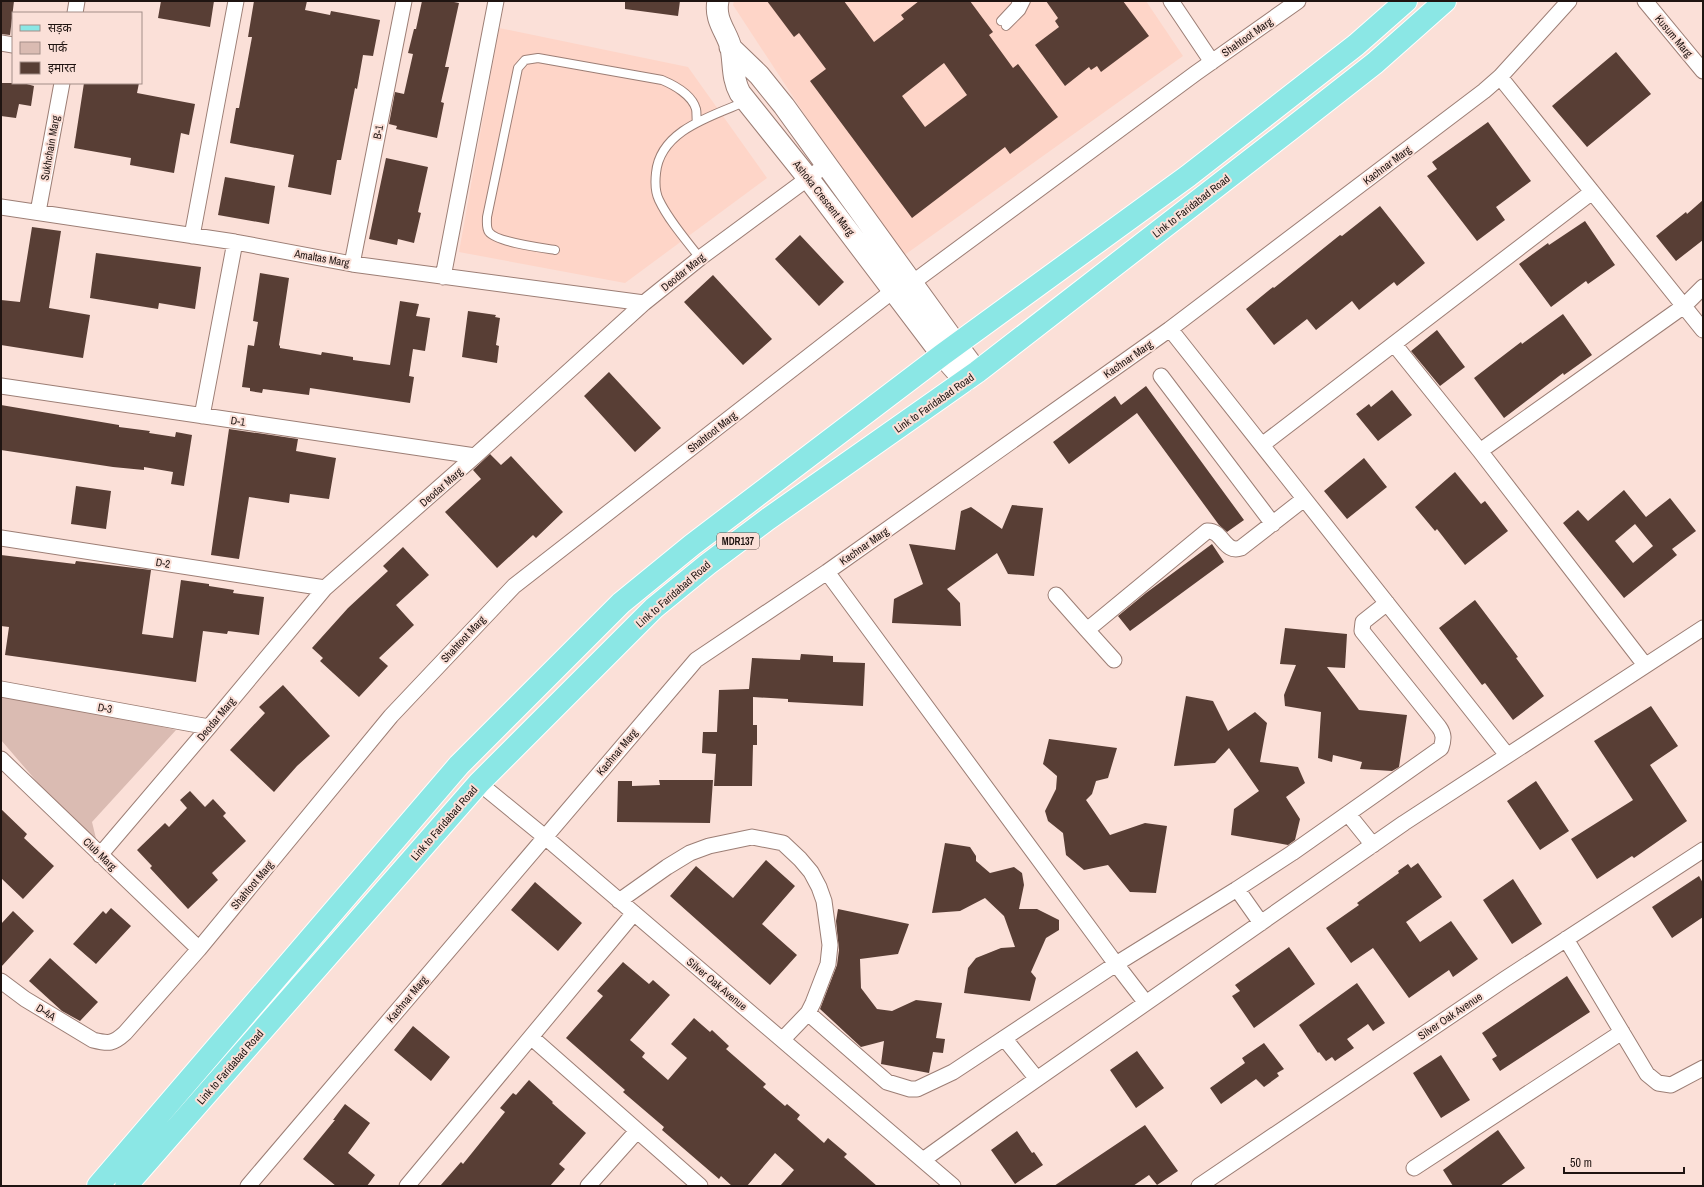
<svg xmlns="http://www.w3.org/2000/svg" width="1704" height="1187" font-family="'Archivo Narrow','Noto Sans Devanagari',sans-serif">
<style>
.built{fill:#fed5c8}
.green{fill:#dabbb2}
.building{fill:#583e35;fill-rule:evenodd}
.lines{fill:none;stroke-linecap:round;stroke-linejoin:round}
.lane-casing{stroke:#9c7e75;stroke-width:10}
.street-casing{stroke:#9c7e75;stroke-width:17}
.secondary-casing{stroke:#9c7e75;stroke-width:23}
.primary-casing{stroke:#fff;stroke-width:24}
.lane{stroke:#fff;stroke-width:8}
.street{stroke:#fff;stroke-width:15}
.secondary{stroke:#fff;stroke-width:21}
.primary{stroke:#8be7e5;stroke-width:22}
.labels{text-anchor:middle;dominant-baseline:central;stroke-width:4;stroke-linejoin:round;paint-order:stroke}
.shield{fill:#fbe0d8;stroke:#61514d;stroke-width:1}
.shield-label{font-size:10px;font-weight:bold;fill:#1f1411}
.street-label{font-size:11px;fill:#1f1411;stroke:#fbe0d8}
</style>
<rect width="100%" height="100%" fill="#fbe0d8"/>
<path class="built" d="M734,1H1146L1183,56L899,259L733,5Z
M499,28L688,67L767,178L625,283L459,252Z"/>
<path class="green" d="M1,691L176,730L92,822L100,855L1,740Z"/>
<path class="building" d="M1,1H14L10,35L1,34Z
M161,1H214L210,27L158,18Z
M254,1H307L305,10L330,15L331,11L380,20L373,56L363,55L357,89L355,88L341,160H337L331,195L288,187L294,155L230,143L236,108H239L252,37H248Z
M422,1H449L459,3L445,67H449L441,102L444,103L437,138L396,129L397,126L389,124L395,92L404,94L413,54L408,53L414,29H416Z
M625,1H680L678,16L625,9Z
M767,1H844L874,42L904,19L901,15L919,1H970L993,32L989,35L1013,68L1018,64L1058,117L1010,154L1005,147L912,218L810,81L826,69L799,33L794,37ZM944,63L967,95L925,127L902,96Z
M1046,1H1123L1149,36L1101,72L1097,66L1091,70L1089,67L1065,86L1035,45L1059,27L1055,21L1058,18Z
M1616,52L1651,94L1587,147L1552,106Z
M2,83H23L34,86L31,106L19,104L16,118L1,116Z
M84,83H139L137,93L195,104L189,135L181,133L174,173L130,165L131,158L74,148Z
M1488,122L1531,181L1496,207L1505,220L1477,241L1427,176L1437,169L1432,162Z
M386,158L428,167L418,212L421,213L414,243L398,239L397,245L369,239Z
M225,177L275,186L269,224L218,215Z
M1703,200V240L1676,261L1656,236L1686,212L1687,214Z
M1380,206L1425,263L1397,286L1394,282L1359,310L1352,301L1316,330L1307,319L1274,345L1246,309L1273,287L1274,288L1340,235L1342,236Z
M1585,221L1615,265L1588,284L1586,281L1551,307L1519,264L1548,243L1549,245Z
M32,227L61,231L49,308L90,315L83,358L1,345V300L20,302Z
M800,235L844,282L819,306L775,259Z
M96,253L201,267L195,309L159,303L158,309L90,298Z
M260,273L289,278L279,345L280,346V348L321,355L322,352L353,357V360L390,365L400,301L419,304L416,316L430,318L425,351L413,349L409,376L414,377L410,403L310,388L309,395L263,389L262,393L250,391V388L242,387L248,345L254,346L258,322L253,321Z
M713,275L772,339L743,365L684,302Z
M468,311L496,315L495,317L500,318L496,345L499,346L497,363L462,357Z
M1563,314L1592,355L1564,375L1563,373L1504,418L1474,378L1521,342L1522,344Z
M1437,330L1465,367L1440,386L1411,351Z
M609,372L661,428L635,452L584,396Z
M1146,386L1244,520L1227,532L1219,525L1137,413L1069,464L1053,442L1115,396L1121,405Z
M1392,390L1412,415L1378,441L1356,414L1369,404L1371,407Z
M1,405L119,425V427L150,431L149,433L175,437L176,432L192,435L184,486L171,484L173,472L144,467V470L113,467L1,450Z
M229,429L298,439L296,451L336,458L329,499L290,494L289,503L249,497L239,559L211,555Z
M490,454L501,465L511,456L563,512L536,538L533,535L497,568L445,512L481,479L473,470Z
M1364,458L1387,487L1347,519L1324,491Z
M1455,472L1481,504L1485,501L1508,531L1465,565L1437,529L1435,531L1415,507Z
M76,486L111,491L106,529L71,524Z
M1624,490L1646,517L1670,498L1696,531L1672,549L1677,555L1624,598L1563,523L1578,510L1588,521ZM1635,524L1653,546L1633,563L1615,541Z
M1012,505L1043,508L1034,576L1008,574L997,553L947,589L960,603L961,626L892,623L894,599L923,584L909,544L955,550L961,511L971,507L1002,529Z
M1212,544L1224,562L1130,631L1118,616L1146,593Z
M403,547L429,575L396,605L414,625L379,658L388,666L359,697L320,661L323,658L312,648L348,608L388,571L383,566Z
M1,555L75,564L76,561L151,570L142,634L173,638L181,580L209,584V586L234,590L233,593L264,597L259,635L228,631L227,634L203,631L196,682L5,655L9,627L1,626Z
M1475,600L1518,657L1516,658L1544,696L1513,720L1485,683L1482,685L1439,628Z
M1285,628L1347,634L1345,668L1327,667L1359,710L1407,715L1399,767L1392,771L1360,769L1362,762L1333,755L1332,762L1318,758L1321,712L1285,706L1284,695L1296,665L1280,664Z
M801,654L833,656V662L865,663L863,706L788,702V699L753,697V725H757V745H753L752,786H714L716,754L702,753L703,732H717L719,690L749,689L752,658L800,660Z
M283,685L330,736L297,766L274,792L230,750L265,713L259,707Z
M1186,696L1213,701L1228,731L1255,712L1267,723L1260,762L1298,767L1305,783L1286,797L1300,819L1295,840L1288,845L1231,835L1234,809L1259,791L1229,748L1215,763L1174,766Z
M1651,706L1678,746L1650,765L1687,821L1634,858L1632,856L1597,879L1571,839L1633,800L1594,741Z
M1049,739L1117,748L1108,778L1096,781L1092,794L1086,800L1110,835L1145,823L1167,826L1156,893L1130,892L1108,865L1084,870L1066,855L1063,833L1048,821L1045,811L1056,789L1057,776L1043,764Z
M659,780H713L710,823L617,822L618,781H632V786L660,785Z
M1536,781L1569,831L1540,850L1507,801Z
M190,791L205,807L213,799L226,813L223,816L246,841L212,873L218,880L188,909L150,868L152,866L137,850L165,823L169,827L187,808L180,800Z
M1,809L27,834L24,838L54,866L23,899L1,878Z
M945,843L970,847L976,856V861L990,873L1014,867L1022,873L1024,885L1019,909H1037L1059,920V930L1046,938L1031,972L1036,978L1030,1001L964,993L968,968L976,958L1001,948L1015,947L1004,916L985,898L960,911L932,913Z
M766,860L795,886L762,924L797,955L770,985L670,896L696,866L733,898Z
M1418,863L1442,897L1406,922L1420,942L1451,921L1478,959L1453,977L1449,970L1409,998L1373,948L1351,963L1326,928L1359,905L1357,903L1399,873L1398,871L1408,864L1411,868Z
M1699,876L1703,883V917L1672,938L1652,907Z
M1513,879L1542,924L1512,944L1483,900Z
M535,882L582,923L558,951L511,910Z
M111,908L131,926L96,964L73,944L103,911L106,914Z
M838,909L909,924L898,954L860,959L861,988L877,1009L892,1011L916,1000L942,1003L936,1038L945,1039L943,1053L933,1052L929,1073L881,1064L884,1041L861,1047L820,1009L837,965L839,950L836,921Z
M13,911L34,931L1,967V924Z
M1289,947L1315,984L1254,1028L1232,996L1240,991L1235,985Z
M50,958L98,1002L80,1021L62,1011L29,981Z
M623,962L649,984L653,980L670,995L630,1040L645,1053L642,1057L668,1080L687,1058L671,1044L694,1018L710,1032L712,1030L729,1046L726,1049L766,1084L763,1087L785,1106L787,1104L800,1115L797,1119L824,1143L828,1138L847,1154L844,1157L877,1186H780L794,1170L775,1153L747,1186H732L721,1176L719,1179L662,1130L664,1127L623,1092L625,1090L566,1038L603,996L597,991Z
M1567,976L1590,1012L1500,1071L1492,1059L1497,1056L1482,1033Z
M1357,983L1385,1023L1373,1031L1368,1024L1347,1039L1354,1048L1335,1061L1332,1057L1326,1061L1319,1052L1318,1053L1299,1025Z
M413,1026L450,1057L431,1081L394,1050Z
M1264,1043L1284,1069L1277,1073L1279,1076L1264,1087L1256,1079L1221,1104L1210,1088L1245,1063L1242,1058Z
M1137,1051L1164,1088L1136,1108L1110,1070Z
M1441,1055L1470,1100L1441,1118L1413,1073Z
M529,1080L553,1102L552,1103L586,1133L559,1164L565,1169L550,1186H440L461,1162L463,1164L505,1112L500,1108L513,1093L516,1095Z
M345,1104L370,1123L348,1153L375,1175L367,1186H336L303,1159L335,1120H333Z
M1145,1125L1178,1171L1157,1185L1149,1175L1133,1186H1054Z
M1498,1130L1525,1168L1500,1186H1453L1443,1170Z
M1017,1131L1032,1153L1034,1152L1043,1165L1015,1184L991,1150Z"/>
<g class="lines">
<defs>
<path id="lane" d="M1001,21L1015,6L1017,1
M1006,26L1021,11L1026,1
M555,250C542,248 496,242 489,232C486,228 487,221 487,217L518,68L525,60L538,58L662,80C674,85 692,95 696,109C697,113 696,118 697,122
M700,258C686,240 669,221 659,200C655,192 655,182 656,173C660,130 712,116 747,101"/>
<path id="street" d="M1171,1L1212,62
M1645,1L1703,71
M75,13L77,1
M1,43L13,45
M1500,77L1703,330
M1,207L235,242L352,264L644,303
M38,212L62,83
M192,236L236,1
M352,264L404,1
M443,277L496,1
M912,283L1196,73L1298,1
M1170,329L1507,755
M1394,344L1480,451L1645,665
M1161,376L1273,524
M1,386L475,456
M202,416L235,242
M1262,445L1592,192
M1480,451L1684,306L1703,287
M1,538L325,588
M827,572L1116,964L1237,889L1292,853L1441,748C1444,739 1444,734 1439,727L1362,631L1363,622L1387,603
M1056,595L1087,630L1207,531C1223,530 1224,554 1241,548L1304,499
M1087,630L1114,660
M1,689L209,727
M1,759L199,949
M479,783L545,837L953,1186
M1348,814L1373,845
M100,855L209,727L325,588L475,456L644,303L700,258L826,165
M1237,889L1261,923
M619,901L667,867L690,853L709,846L752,837L783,843L800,859L811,872L819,887L824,901L830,945L828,964L813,1003L808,1013L783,1039
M1566,939L1647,1074L1658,1083L1671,1085L1703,1068
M1,981L25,999L93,1040C109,1044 113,1044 125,1033L199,949L391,716L514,586L894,290
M808,1013L887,1082L910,1089H917L953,1072L1116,964L1146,1003
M531,1037L700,1186
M1004,1038L1037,1079
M923,1160L994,1109L1404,823L1703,628
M1414,1168L1622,1032
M248,1186L696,660L827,572L1170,329L1484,91L1500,77L1569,1
M407,1186L634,913
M588,1186L637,1131
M1199,1186L1505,979L1703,850"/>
<path id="secondary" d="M718,1C714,20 727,32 731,48C734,64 732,79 740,93L808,178L942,355L965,381
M730,47L759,75L784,106L956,344L977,372"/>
<path id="primary" d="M98,1186L459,765L621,603L692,545L942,355L1188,176L1356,45L1406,1
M126,1186L479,783L654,608L708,564L768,519L977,372L1292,128L1375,63L1445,1"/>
</defs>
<use href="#lane" class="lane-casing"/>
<use href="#street" class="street-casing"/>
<use href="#secondary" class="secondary-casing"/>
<use href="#primary" class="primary-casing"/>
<use href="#lane" class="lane"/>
<use href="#street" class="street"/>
<use href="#secondary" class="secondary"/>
<use href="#primary" class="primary"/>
</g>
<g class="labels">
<rect class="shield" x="717" y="533" width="42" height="16" rx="3"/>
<g class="shield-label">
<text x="738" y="541">MDR137</text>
</g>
<g class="street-label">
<text transform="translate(1674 36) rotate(50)">Kusum Marg</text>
<text transform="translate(1247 37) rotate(-35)">Shahtoot Marg</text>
<text transform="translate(378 132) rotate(-79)">B-1</text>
<text transform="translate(50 148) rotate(-80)">Sukhchain Marg</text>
<text transform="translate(1387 165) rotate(-37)">Kachnar Marg</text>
<text transform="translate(824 198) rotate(52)">Ashoka Crescent Marg</text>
<text transform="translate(1191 206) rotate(-38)">Link to Faridabad Road</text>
<text transform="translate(322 258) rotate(10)">Amaltas Marg</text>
<text transform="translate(683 272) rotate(-39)">Deodar Marg</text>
<text transform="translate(1128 359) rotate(-35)">Kachnar Marg</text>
<text transform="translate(934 403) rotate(-35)">Link to Faridabad Road</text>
<text transform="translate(238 421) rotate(8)">D-1</text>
<text transform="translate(712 432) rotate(-38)">Shahtoot Marg</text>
<text transform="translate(441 487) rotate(-41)">Deodar Marg</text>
<text transform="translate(864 546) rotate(-35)">Kachnar Marg</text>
<text transform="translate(163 563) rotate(9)">D-2</text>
<text transform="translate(673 594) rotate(-41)">Link to Faridabad Road</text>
<text transform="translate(463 639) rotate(-47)">Shahtoot Marg</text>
<text transform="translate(105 708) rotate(10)">D-3</text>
<text transform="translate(216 719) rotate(-50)">Deodar Marg</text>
<text transform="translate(617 752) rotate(-50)">Kachnar Marg</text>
<text transform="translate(444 823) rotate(-49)">Link to Faridabad Road</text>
<text transform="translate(100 854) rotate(44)">Club Marg</text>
<text transform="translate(252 885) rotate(-50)">Shahtoot Marg</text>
<text transform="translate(717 984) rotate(40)">Silver Oak Avenue</text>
<text transform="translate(407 999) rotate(-50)">Kachnar Marg</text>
<text transform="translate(46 1012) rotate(32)">D-4A</text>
<text transform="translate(1450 1016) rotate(-34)">Silver Oak Avenue</text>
<text transform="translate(230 1067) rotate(-49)">Link to Faridabad Road</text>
</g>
</g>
<rect width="1704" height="1187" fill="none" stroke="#1f1411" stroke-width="4"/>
<rect x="12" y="12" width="130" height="72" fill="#fbe0d8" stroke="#a38e88"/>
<rect x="20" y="25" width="20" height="6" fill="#8be7e5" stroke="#a38e88"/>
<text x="48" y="32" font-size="12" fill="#1f1411">सड़क</text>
<rect x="20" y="42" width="20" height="12" fill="#dabbb2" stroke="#a38e88"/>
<text x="48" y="52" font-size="12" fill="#1f1411">पार्क</text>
<rect x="20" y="62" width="20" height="12" fill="#583e35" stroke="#a38e88"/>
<text x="48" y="72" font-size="12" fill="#1f1411">इमारत</text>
<path d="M1564 1167v6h120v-6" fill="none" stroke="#1f1411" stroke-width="2"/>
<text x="1570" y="1167" font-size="12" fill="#1f1411" stroke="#fbe0d8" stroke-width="3" paint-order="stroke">50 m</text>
</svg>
